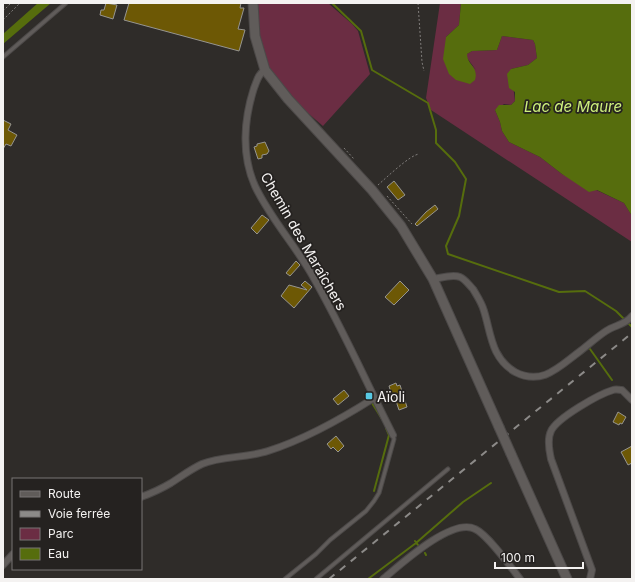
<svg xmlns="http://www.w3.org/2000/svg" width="635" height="582" font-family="Inter,sans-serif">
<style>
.green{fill:#6b2d43}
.water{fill:#566d0d}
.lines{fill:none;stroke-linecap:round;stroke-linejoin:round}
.stream{stroke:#566d0d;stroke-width:2}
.building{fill:#6d5805;stroke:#969591}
.lane-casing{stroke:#4c4948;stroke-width:5}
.street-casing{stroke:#4c4948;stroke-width:8}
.secondary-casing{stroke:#4c4948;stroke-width:11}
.path{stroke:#817e7c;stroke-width:1;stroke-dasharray:2 2;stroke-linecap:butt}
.lane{stroke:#605c5a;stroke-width:3}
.street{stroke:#605c5a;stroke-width:6}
.secondary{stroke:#605c5a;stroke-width:9}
.rail{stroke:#8c8a88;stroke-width:2;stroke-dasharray:7 7;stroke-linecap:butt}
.secondary-bridge-casing{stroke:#4c4948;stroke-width:11;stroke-linecap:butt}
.secondary-bridge{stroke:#605c5a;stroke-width:9}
.poi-dot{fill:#58c9e3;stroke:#252220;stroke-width:1.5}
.labels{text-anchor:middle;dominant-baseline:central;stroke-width:3.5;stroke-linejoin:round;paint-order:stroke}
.street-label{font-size:14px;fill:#f4f2f1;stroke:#252220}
.poi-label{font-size:14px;fill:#f4f2f1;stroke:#252220;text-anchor:start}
.water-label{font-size:15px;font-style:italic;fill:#cef07d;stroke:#252220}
</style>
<rect width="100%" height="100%" fill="#2f2c29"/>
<path class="green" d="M256,3H328L352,24L358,31L370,74L323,126L288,96L267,70L262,55Z
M440,3H461L459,25L446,37L476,70L467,58V54L472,51L497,50L502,36L533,40L535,44L537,58L528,65L511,69L515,101L511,105L504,104L495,110L500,122L502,131L509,142L540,157L562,174L624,203L632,216V242L431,110L426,98Z"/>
<path class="water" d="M38,3H51L3,44V34Z
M461,3H632V216L624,203L597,190L589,192L562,174L540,157L509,142L502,131L500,122L495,110L499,105H511L515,101V92L509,88L507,74L511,69L528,65L537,58L535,44L533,40L502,36L497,50L472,51L467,54C467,65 479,67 475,80L470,84L456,80L449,74L443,59L446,37L459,25Z"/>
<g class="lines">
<path class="stream" d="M332,3L361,31L372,70L428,103L436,130V143L455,162L466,179L459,216L446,246L448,254L559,292L585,291L616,311L632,327
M590,349L612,380
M372,403L382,419
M374,491L389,435L386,428
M415,541L418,545
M425,553L426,555
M368,579L416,543L463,502L491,483"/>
</g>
<path class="building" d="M106,3L117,5L113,19L100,15L101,10H104Z
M129,3H241L240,8H244L238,29L245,30L239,51L124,20Z
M3,120L11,124L8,130L17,135L11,146L6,144L3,149Z
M265,142L269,151L267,154L262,155V158L258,159L254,147L257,146V144Z
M394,181L405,195L398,200L387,187Z
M435,205L438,209L417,226L415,224L426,212Z
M262,215L269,220L257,234L251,228Z
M296,261L300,265L290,276L286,273Z
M305,281L312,287L294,308L281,296L289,285L307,290L301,285Z
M400,281L409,290L394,305L385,297Z
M396,383L397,386L400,385L407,407L399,410L394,395L392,396L389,386Z
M344,390L349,396L338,405L333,399Z
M618,412L626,417L622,424L620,423L619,425L613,422Z
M336,436L344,446L338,452L333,447L331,449L327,444Z
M632,446V463L628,465L621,452Z"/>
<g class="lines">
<defs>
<path id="lane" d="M3,57L66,3
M285,579L316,554L330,540L366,511L374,501L379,493L394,439L393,435
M316,579L448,469"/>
<path id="street" d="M265,70C258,74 257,81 254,88C244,119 241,155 255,186C270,218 295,245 312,275C342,327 366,382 393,435
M433,279C441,278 452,274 460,277C465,279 469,285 473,289C477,296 482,303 484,311C491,333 491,358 515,372C542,386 559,367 579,352C588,345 597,337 606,331C615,325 625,325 632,316
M141,497C152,493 161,489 171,483C182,476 191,469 202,464C221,456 247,458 268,451C306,439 341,419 374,398
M3,565L13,554
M383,579C400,565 452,517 475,529C488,535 510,566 520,579
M590,579L592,570L551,459C549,450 547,439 551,431C557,418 599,394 613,390C616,389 619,390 622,390L632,400"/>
<path id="secondary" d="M253,3L255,36L265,70L288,99L372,190L401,226L433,279L499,427
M511,454L567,579"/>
</defs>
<use href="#lane" class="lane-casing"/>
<use href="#street" class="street-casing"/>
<use href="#secondary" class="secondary-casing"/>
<path class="path" d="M418,3L422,62L424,71
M3,11L11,3
M3,20L20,3
M344,148L354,159
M378,185C386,178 410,155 419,154
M387,196L412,224"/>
<use href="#lane" class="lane"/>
<use href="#street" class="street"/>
<use href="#secondary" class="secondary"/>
<path class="rail" d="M329,579L632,333"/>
<defs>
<path id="secondary-bridge" d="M499,427L511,454"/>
</defs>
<use href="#secondary-bridge" class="secondary-bridge-casing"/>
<use href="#secondary-bridge" class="secondary-bridge"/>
</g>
<rect class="poi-dot" x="365" y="392" width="8" height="8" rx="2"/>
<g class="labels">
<g class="street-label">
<text transform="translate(304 241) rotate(60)">Chemin des Maraîchers</text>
</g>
<g class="poi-label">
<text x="377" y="396">Aïoli</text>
</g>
<g class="water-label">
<text x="573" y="106">Lac de Maure</text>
</g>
</g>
<rect width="635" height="582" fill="none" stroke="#f4f2f1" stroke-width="8"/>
<rect x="12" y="478" width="130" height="92" fill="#252220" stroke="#787574"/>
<rect x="20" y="491" width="20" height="6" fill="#605c5a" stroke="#787574"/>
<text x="48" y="498" font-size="12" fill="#f4f2f1">Route</text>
<rect x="20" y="511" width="20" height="6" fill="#8c8a88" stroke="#787574"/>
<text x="48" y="518" font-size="12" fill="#f4f2f1">Voie ferrée</text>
<rect x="20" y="528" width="20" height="12" fill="#6b2d43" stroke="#787574"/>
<text x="48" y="538" font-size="12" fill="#f4f2f1">Parc</text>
<rect x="20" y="548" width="20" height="12" fill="#566d0d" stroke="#787574"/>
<text x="48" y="558" font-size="12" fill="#f4f2f1">Eau</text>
<path d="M495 562v6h88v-6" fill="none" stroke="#f4f2f1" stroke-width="2"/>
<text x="501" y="562" font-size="12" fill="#f4f2f1" stroke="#252220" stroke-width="3" paint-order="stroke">100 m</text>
</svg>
